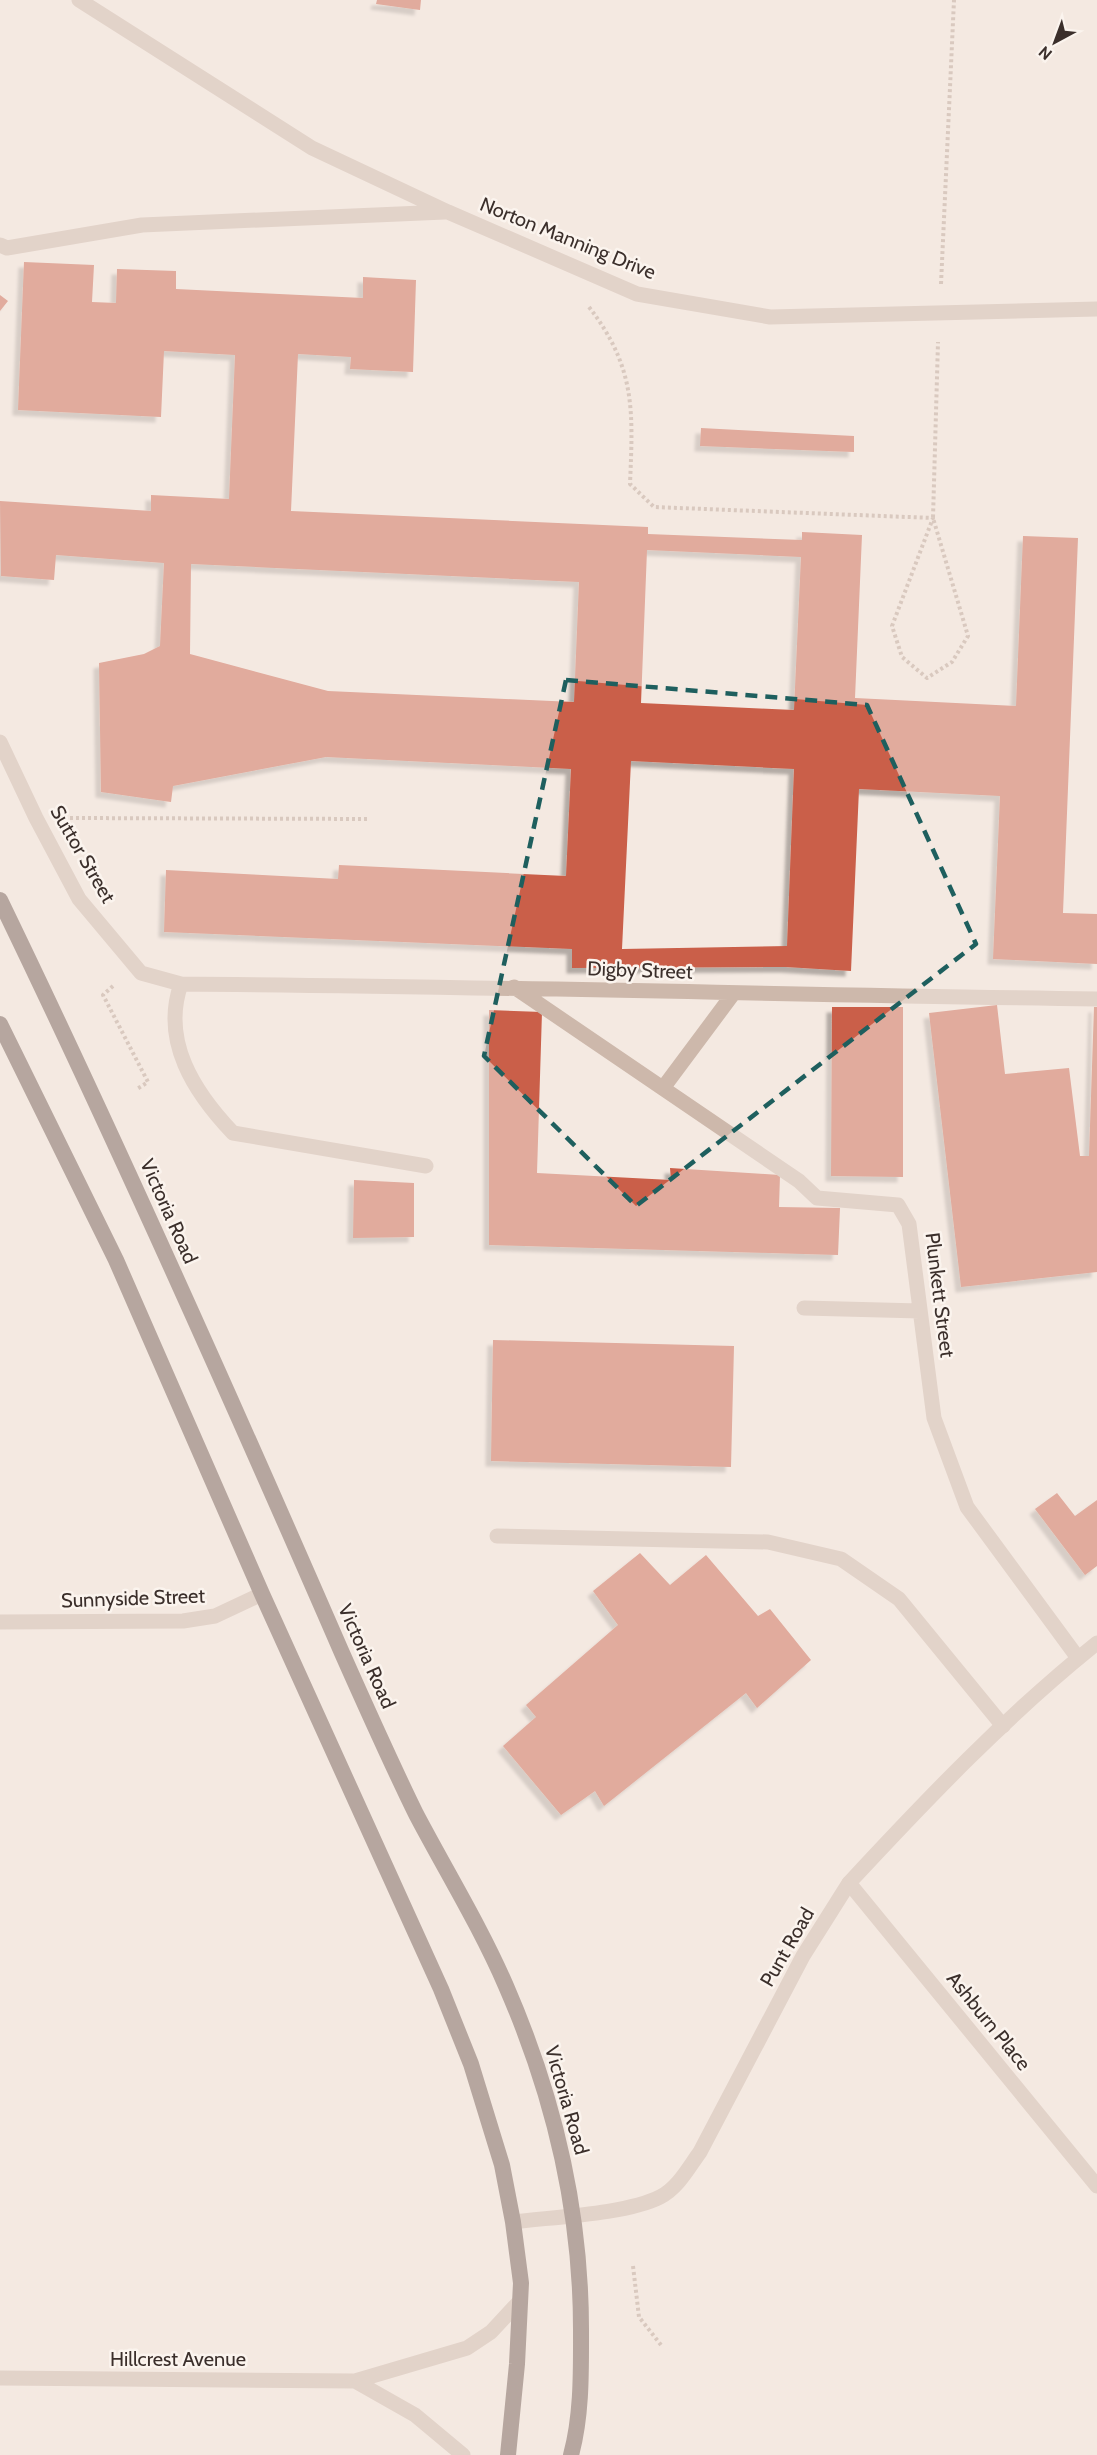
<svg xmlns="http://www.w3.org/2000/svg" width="1097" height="2455" font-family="Cabin,sans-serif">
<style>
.building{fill:#ca5f49;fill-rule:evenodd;filter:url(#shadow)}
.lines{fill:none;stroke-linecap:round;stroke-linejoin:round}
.path{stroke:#b9a295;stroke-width:4;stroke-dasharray:3 3;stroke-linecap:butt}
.service{stroke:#cdb8ab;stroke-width:15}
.minor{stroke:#cdb8ab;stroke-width:15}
.tertiary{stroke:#cdb8ab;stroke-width:15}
.trunk{stroke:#6c564e;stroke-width:16}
.marked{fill:none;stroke:#1e5f5e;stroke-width:4.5;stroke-dasharray:12 8;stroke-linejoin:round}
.labels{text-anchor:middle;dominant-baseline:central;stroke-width:5;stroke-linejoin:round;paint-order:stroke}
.street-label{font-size:20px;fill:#3b2f2b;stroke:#fbf4ee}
</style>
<defs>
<filter id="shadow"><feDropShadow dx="-5.5" dy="5.5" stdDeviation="1.5" flood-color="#0004"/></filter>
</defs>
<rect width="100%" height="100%" fill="#f4e9e1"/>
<path class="building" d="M377,0H421L420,10L376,4Z
M24,262L94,265L92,302L116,303L117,269L176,271V289L363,298V277L416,280L413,372L350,369L351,357L298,354L291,511L648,527V534L802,540V532L862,535L855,698L1016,706L1023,536L1078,538L1063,913L1097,914V964L993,959L1000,796L859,789L851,971L786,967L572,968V949L164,932L166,870L338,879L339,865L566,876L571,769L326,757L173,786L171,802L101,792L99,663L144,654L160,646L164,563L56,555L54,580L1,576L0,501L151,511V495L229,499L235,355L164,351L161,417L18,410ZM647,550L801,557L794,710L641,703ZM191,564L579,582L574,702L328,691L190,654ZM631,761L794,769L787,946L622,949Z
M0,295L8,301L0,311Z
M701,428L854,436V452L700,446Z
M997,1005L1005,1074L1069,1068L1080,1156H1089L1094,1007H1097V1272L961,1287L929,1013Z
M832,1007H903V1177L831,1176Z
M489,1010L542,1012L537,1173L671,1180L670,1168L780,1175L779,1207L840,1208L838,1255L489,1245Z
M354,1180L414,1183V1237L353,1238Z
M493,1340L734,1346L731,1467L491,1461Z
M1057,1493L1075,1516L1097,1500V1566L1085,1575L1035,1509Z
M640,1553L670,1585L706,1555L758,1616L770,1609L811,1660L757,1708L746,1693L604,1806L595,1791L561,1815L503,1746L536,1717L526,1705L618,1625L593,1591Z"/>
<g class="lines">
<path class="path" d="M941,284L954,0
M589,307C636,368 633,411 630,484L654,507L933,518L892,626L902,657L927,678L952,662L968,636L933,518L938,342
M70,818L370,819
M113,986L103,995L148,1082L137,1089
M633,2266L639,2317L661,2345"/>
<path class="service" d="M79,0L312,148L448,212L637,294L770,317L1097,309
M0,245L7,248L142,225L445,212
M0,742L36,818L79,899L141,973L181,984C487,986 792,995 1097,999
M181,984C161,1041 194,1092 233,1133L426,1166
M514,987L799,1181L817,1198L898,1205L909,1224L934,1418L967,1507L1078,1658
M663,1088L733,994
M804,1308L920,1311
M497,1536L768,1542L841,1559L899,1599L1003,1726"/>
<path class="minor" d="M0,1622L183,1621L215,1616L262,1594
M1097,1643C1007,1715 927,1799 849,1883L1097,2186
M0,2378L355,2381L467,2348L491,2332L518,2303
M355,2381L415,2415L463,2455"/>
<path class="tertiary" d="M513,2222C552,2217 627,2214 660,2197C678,2188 689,2167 700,2152L803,1956L849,1883"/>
<path class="trunk" d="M0,900C120,1148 232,1400 342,1653C366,1707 390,1761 416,1814C446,1871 480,1926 506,1986C553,2094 581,2211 581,2329C581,2370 582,2415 571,2455
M0,1024L116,1260L262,1594L441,1989L471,2064L502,2165L513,2222L521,2283L517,2364L508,2455"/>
</g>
<path d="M0 0H1097V2455H0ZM566,680L867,705L976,944L636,1206L484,1056Z" fill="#f4e9e1" fill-opacity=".55" fill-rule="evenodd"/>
<path class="marked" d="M566,680L867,705L976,944L636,1206L484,1056Z"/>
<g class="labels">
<g class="street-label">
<text transform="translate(568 238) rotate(22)">Norton Manning Drive</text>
<text transform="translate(83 854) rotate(60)">Suttor Street</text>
<text transform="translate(640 970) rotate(2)">Digby Street</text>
<text transform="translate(169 1211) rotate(66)">Victoria Road</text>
<text transform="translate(940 1295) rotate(83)">Plunkett Street</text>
<text transform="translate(133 1598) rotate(-2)">Sunnyside Street</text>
<text transform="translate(367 1656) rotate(66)">Victoria Road</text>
<text transform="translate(787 1947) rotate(-60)">Punt Road</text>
<text transform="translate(989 2021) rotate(51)">Ashburn Place</text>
<text transform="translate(567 2100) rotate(74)">Victoria Road</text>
<text x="178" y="2359">Hillcrest Avenue</text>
</g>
</g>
<g transform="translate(1055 42) rotate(221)" stroke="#fbf4ee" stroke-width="4.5" paint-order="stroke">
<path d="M0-4.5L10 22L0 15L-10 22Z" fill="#3b2f2b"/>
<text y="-9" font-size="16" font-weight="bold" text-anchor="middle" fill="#3b2f2b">N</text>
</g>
</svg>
